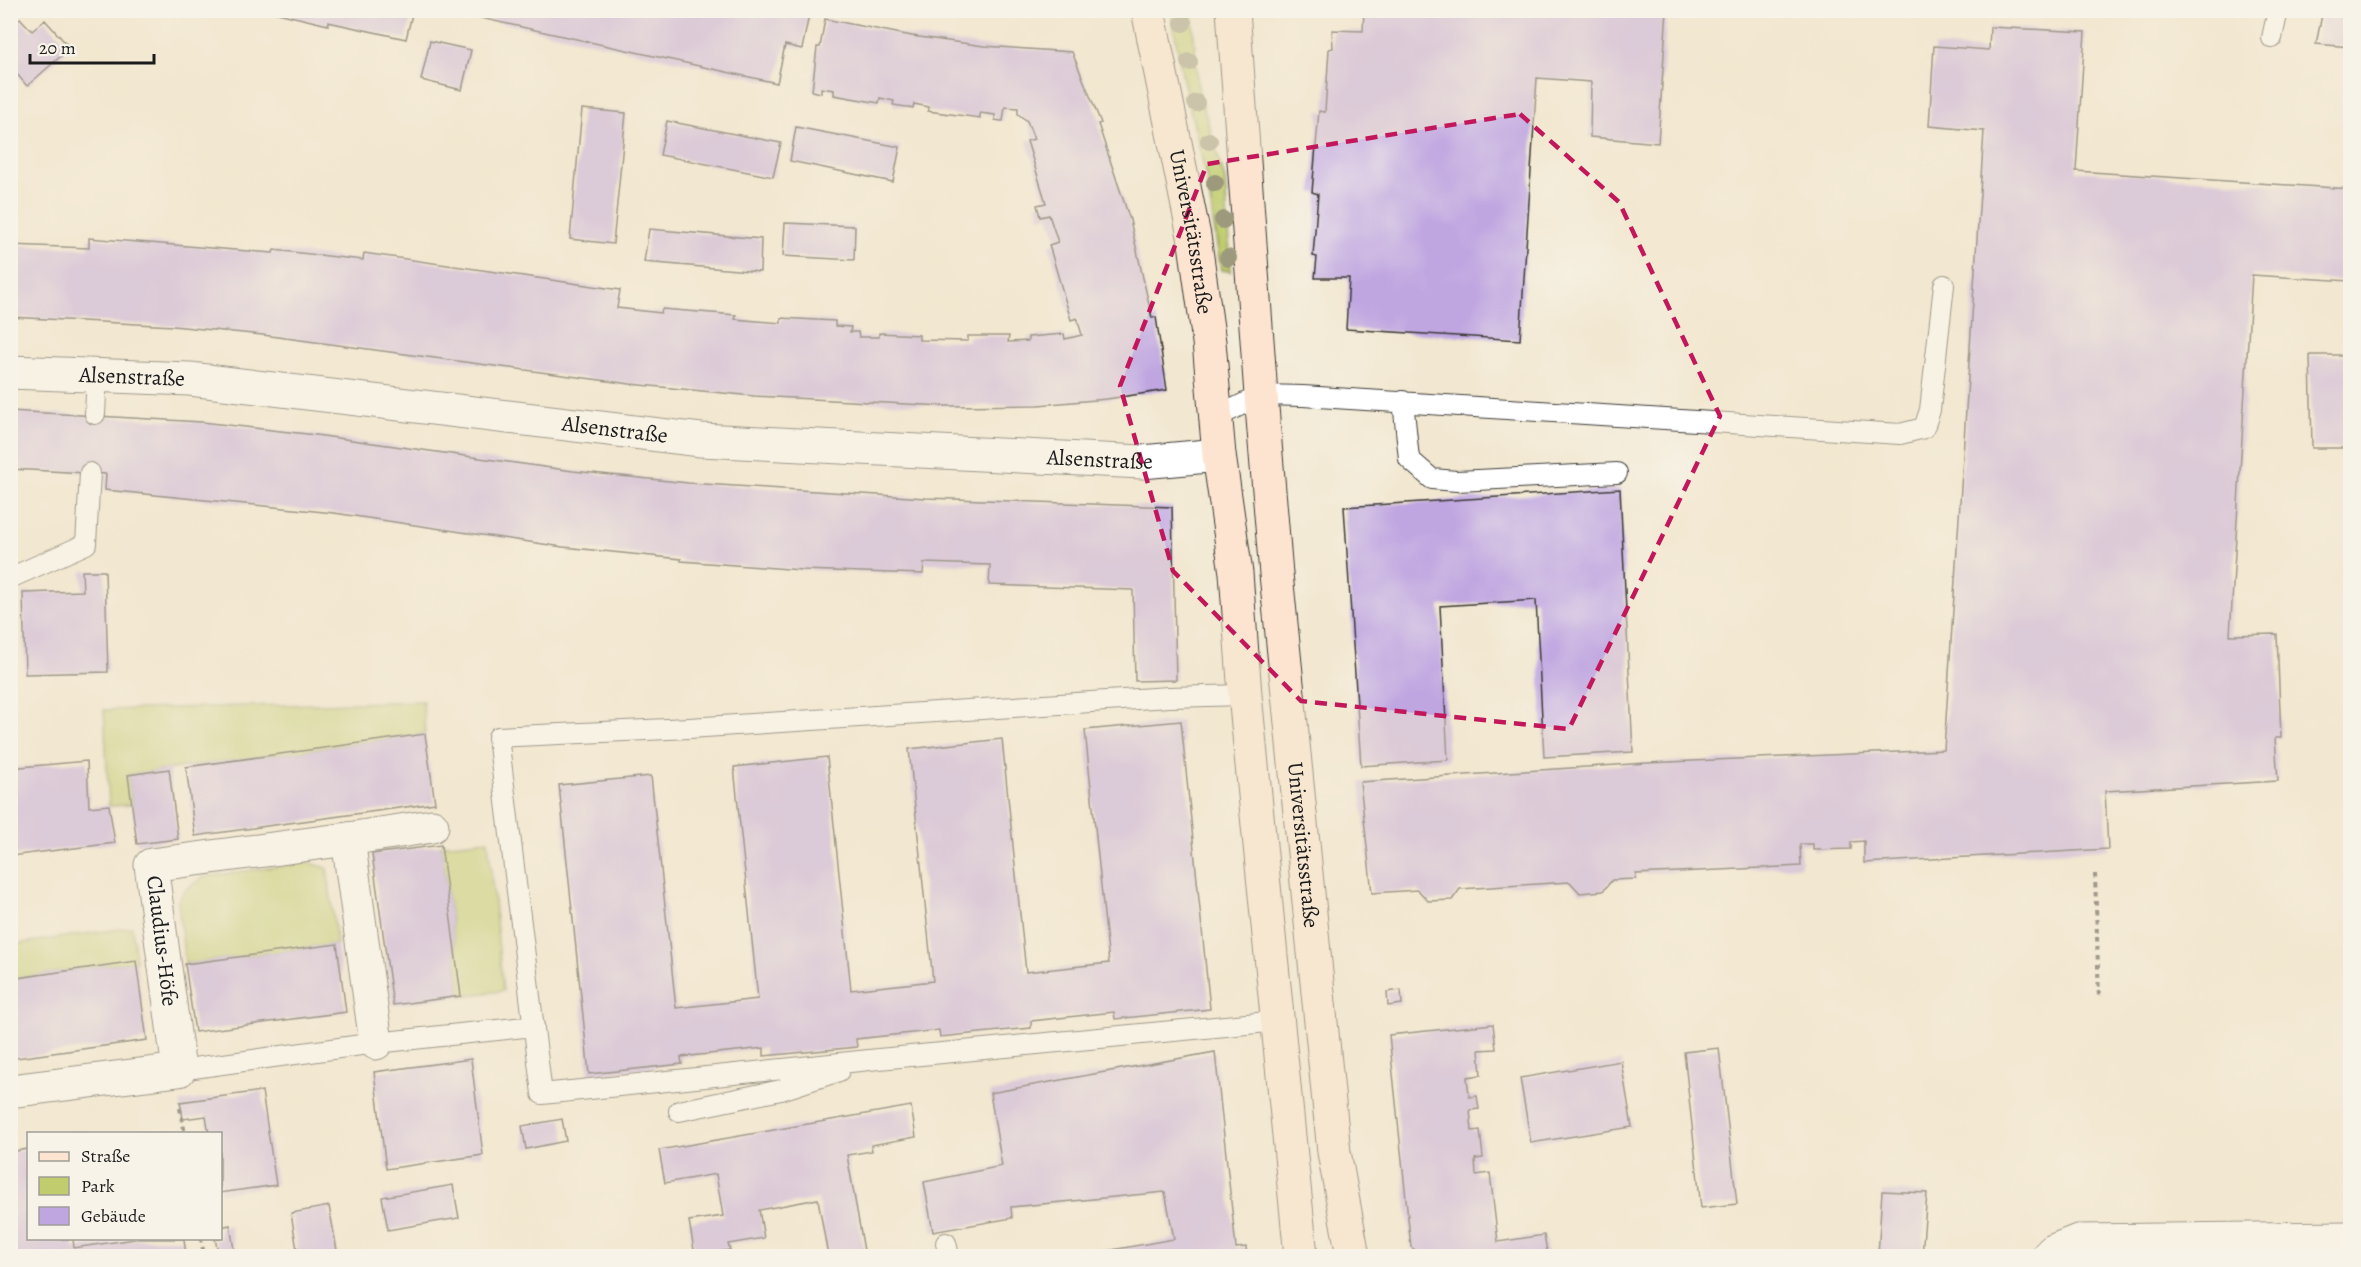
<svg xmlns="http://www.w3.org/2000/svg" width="2361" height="1267" font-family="Alegreya,serif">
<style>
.green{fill:#c0cc6d;stroke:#6e7444;stroke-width:1.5}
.building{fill:#bfa6e1}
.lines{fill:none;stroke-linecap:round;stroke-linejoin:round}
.service-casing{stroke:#3c3a37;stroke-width:22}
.minor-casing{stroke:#3c3a37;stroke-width:35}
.secondary-casing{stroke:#3c3a37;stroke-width:35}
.path{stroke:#3c3a37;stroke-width:4;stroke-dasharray:4.5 4.5;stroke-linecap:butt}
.service{stroke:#fff;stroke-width:20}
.minor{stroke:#fff;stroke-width:33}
.secondary{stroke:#fde4d0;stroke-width:33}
.tree{fill:#9c997c}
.marked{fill:none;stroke:#c2185b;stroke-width:4.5;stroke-dasharray:12 8;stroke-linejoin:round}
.labels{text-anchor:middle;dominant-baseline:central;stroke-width:5;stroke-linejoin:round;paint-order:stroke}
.street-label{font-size:22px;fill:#1c1c1c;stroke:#f7f3e8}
</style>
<rect width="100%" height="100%" fill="#f7f3e8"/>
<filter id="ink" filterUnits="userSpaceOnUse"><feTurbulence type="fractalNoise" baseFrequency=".0167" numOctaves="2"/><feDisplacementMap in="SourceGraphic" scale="12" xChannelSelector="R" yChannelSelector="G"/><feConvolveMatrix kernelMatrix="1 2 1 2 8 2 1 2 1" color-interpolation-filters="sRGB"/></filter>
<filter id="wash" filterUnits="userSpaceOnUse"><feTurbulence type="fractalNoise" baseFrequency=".008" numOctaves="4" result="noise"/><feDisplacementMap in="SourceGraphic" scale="24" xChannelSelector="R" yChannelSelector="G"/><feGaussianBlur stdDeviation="1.35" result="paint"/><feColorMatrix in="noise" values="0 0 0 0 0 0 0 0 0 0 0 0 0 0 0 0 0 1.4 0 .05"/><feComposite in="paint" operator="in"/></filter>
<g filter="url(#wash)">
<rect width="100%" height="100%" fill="#f2e7d0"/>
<path class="green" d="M1171,11H1192L1198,89L1225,180L1231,271L1221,270L1207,180L1183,79Z
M423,701L425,734L128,775L132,805L109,806L104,710Z
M488,840L503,991L461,996L441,845Z
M308,862L327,868L337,944L185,964L178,902L184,891L203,877Z
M132,927L136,961L11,979L10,945Z"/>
<g id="blocks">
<path class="building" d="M265,10H413L406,39L328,22V25Z
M462,10H788L809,15L802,49L785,45L777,83L462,14Z
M1364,10H1667L1658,143L1590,137L1591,82L1537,78L1520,340L1346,329L1349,278H1315L1317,257L1313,256L1318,194L1312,192L1319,111L1325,112L1329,49L1333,48L1332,30L1363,31Z
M2323,10H2350V47L2316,44Z
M20,18L32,31L45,20L70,48L27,86L16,73L10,78V26Z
M825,19L912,36L984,46L1072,52L1101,123L1098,124L1130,220L1152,318L1156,317L1167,390L1107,399L1038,405L944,406L754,396L630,384L263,335L173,326L10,317V245L89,248V238L273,253L274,250L363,260L364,253L620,290L617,308L661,313L662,309L736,315L735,319L781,323V318L835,321V326L851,327L850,332H858L859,337H879V333L919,335V340L968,341V336H1009L1008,342L1028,341V337L1064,334L1065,339L1082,335L1077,318L1071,320L1049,245L1058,242L1049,215L1040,217L1037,205L1046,203L1027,141L1034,139L1027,121L1018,114V108L1005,107L1003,121H1001L995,120V115L980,113V118L928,111L929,107L914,104L913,108L893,105L894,101L880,98L879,103L834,95V90L821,88V93L812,91L817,47H820Z
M1990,27L2085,32L2076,171L2350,189V281L2252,275L2230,635L2277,634L2281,738H2275L2278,781L2105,791L2108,849L1864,863V841L1851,842V849L1813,850V844H1800L1801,866L1636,874V879L1612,880L1603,891L1580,893L1570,882L1460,889L1452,900L1428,901L1418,890L1372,893L1360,782L1647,763L1944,750L1984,131L1929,126L1934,46L1989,50Z
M430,41L471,50L462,90L421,80Z
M582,109L626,113L613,244L570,239Z
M667,121L781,143L773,177L660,155Z
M796,127L900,147L893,182L790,161Z
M785,223L855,226L854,260L783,256Z
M649,229L761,239L760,272L644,262Z
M2310,355H2350V448H2312Z
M10,411L202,422L316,435L573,471L688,483L926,498L1172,507L1176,680L1135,681L1133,590L989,585L990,565L924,563L923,574L802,570L681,561V559L563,547L334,513L105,490L106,474L10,469Z
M1620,489L1633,752L1544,757L1536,600L1440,606L1448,760L1361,766L1344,507Z
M82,571H105L108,672L25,674L23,593L83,591Z
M1181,721L1210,1009L1115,1019L1114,1012L1031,1021V1028L940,1037L939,1030L856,1039L857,1047L764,1056V1048L681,1057L682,1064L589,1074L559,785L651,776L676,1008L758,999L734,767L827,757L851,990L933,981L909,749L1002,739L1026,972L1109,963L1085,730Z
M425,734L435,803L195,836L186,767Z
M87,761L89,807L109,805L115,843L10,856V768Z
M169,769L178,839L137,844L128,775Z
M441,845L461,996L393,1005L372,854Z
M337,944L346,1012L195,1032L185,964Z
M136,961L147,1040L10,1059V979Z
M1401,990L1402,1004L1388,1006L1387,992Z
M1493,1024L1496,1049L1479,1050L1481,1075L1467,1077L1469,1097L1477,1096L1479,1109L1470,1110L1472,1131L1480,1130L1483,1158L1475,1159L1476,1175L1490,1173L1498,1242L1544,1235L1548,1256H1452V1254L1424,1256L1411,1247L1389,1035Z
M1719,1048L1737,1204L1701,1208L1684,1052Z
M1215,1052L1236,1248L1246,1247L1247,1256H1078L1174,1239L1165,1192L1011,1207L1012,1218L933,1232L924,1182L1002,1166L990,1093Z
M471,1059L483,1155L386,1169L374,1072Z
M1621,1061L1632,1127L1531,1143L1520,1078Z
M262,1091L276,1185L220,1193V1134H209L206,1116L183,1119L180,1102Z
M911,1106L916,1137L871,1145L872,1151L847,1155L865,1256H828L818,1199L759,1210L764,1238L728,1244L730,1250L695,1256L689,1221L723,1216L716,1174L665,1183L659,1150Z
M562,1119L566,1141L526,1149L522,1126Z
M28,1149V1239H73L74,1248L135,1239H184L186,1256H29V1254L15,1256L10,1227V1152Z
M453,1185L459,1218L388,1230L382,1197Z
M1882,1191L1927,1193L1922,1256H1878Z
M329,1206L338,1256H298L291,1213Z
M230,1225L235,1256H219L215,1239H220V1227Z"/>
</g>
</g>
<g filter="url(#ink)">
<use href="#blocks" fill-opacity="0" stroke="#3c3a37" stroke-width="1.5"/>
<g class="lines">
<defs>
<path id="service" d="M2272,38L2278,10
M1403,401L1409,459L1432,479L1457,481L1617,473
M95,414L97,374
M1217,417L1261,395L1303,396L1900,434L1924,428L1930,410L1944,285
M10,578L86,544L90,473
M1245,695L1169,697L689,728L498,737L542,1094L879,1059L1278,1021
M179,1070L376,1043L534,1026
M679,1111L781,1090L839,1071
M946,1243L949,1256"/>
<g id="minor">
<path id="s1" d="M10,372L190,379L701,440L1142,462L1219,455"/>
<path d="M348,839L432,826"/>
<path d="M10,1091L179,1070L151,865L348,839L376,1043"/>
<path d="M2048,1256L2053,1251L2078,1241L2350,1238"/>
</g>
<g id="secondary">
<path id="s2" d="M1148,10L1194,236L1209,342L1219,455L1236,573L1245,695L1301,1256"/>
<path id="s3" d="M1233,10L1261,395L1276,574L1334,1152L1353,1256"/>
</g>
</defs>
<use href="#service" class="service-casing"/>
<use href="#minor" class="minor-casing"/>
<use href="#secondary" class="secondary-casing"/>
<path class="path" d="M2095,874L2099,999
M180,1108L185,1134
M201,1238L204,1256"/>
<use href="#service" class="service"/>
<use href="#minor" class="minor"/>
<use href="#secondary" class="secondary"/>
</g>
<g class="tree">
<circle cx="1183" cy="23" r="9"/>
<circle cx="1189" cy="62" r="9"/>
<circle cx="1196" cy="103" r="9"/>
<circle cx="1209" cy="141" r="9"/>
<circle cx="1215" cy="183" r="9"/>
<circle cx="1223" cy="220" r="9"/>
<circle cx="1228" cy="258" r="9"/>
</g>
</g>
<path d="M0 0H2361V1267H0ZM1520,114L1619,202L1720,416L1569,729L1301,701L1173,571L1120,386L1207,164Z" fill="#f2e7d0" fill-opacity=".55" fill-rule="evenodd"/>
<path class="marked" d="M1520,114L1619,202L1720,416L1569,729L1301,701L1173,571L1120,386L1207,164Z"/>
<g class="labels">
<g class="street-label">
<text stroke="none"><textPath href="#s2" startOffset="226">Universitätsstraße</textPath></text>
<text stroke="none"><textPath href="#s1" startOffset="122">Alsenstraße</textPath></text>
<text stroke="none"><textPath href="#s1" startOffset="608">Alsenstraße</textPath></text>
<text stroke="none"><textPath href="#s1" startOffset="1094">Alsenstraße</textPath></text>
<text stroke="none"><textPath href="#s3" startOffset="838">Universitätsstraße</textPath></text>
<text transform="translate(162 941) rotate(83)">Claudius-Höfe</text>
</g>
</g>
<rect width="2361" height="1267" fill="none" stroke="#f7f3e8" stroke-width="36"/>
<rect x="27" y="1132" width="195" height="108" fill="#f7f3e8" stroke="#9f9d96" stroke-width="1.5"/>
<rect x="39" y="1152" width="30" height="9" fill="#fde4d0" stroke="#9f9d96" stroke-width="1.5"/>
<text x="81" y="1162" font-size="18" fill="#1c1c1c">Straße</text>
<rect x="39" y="1177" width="30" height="18" fill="#c0cc6d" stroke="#9f9d96" stroke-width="1.5"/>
<text x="81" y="1192" font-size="18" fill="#1c1c1c">Park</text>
<rect x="39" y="1207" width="30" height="18" fill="#bfa6e1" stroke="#9f9d96" stroke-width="1.5"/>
<text x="81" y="1222" font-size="18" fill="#1c1c1c">Gebäude</text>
<path d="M30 54v9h124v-9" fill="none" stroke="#1c1c1c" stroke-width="3"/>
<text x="39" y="54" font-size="18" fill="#1c1c1c" stroke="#f7f3e8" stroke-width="4.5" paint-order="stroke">20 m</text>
</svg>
